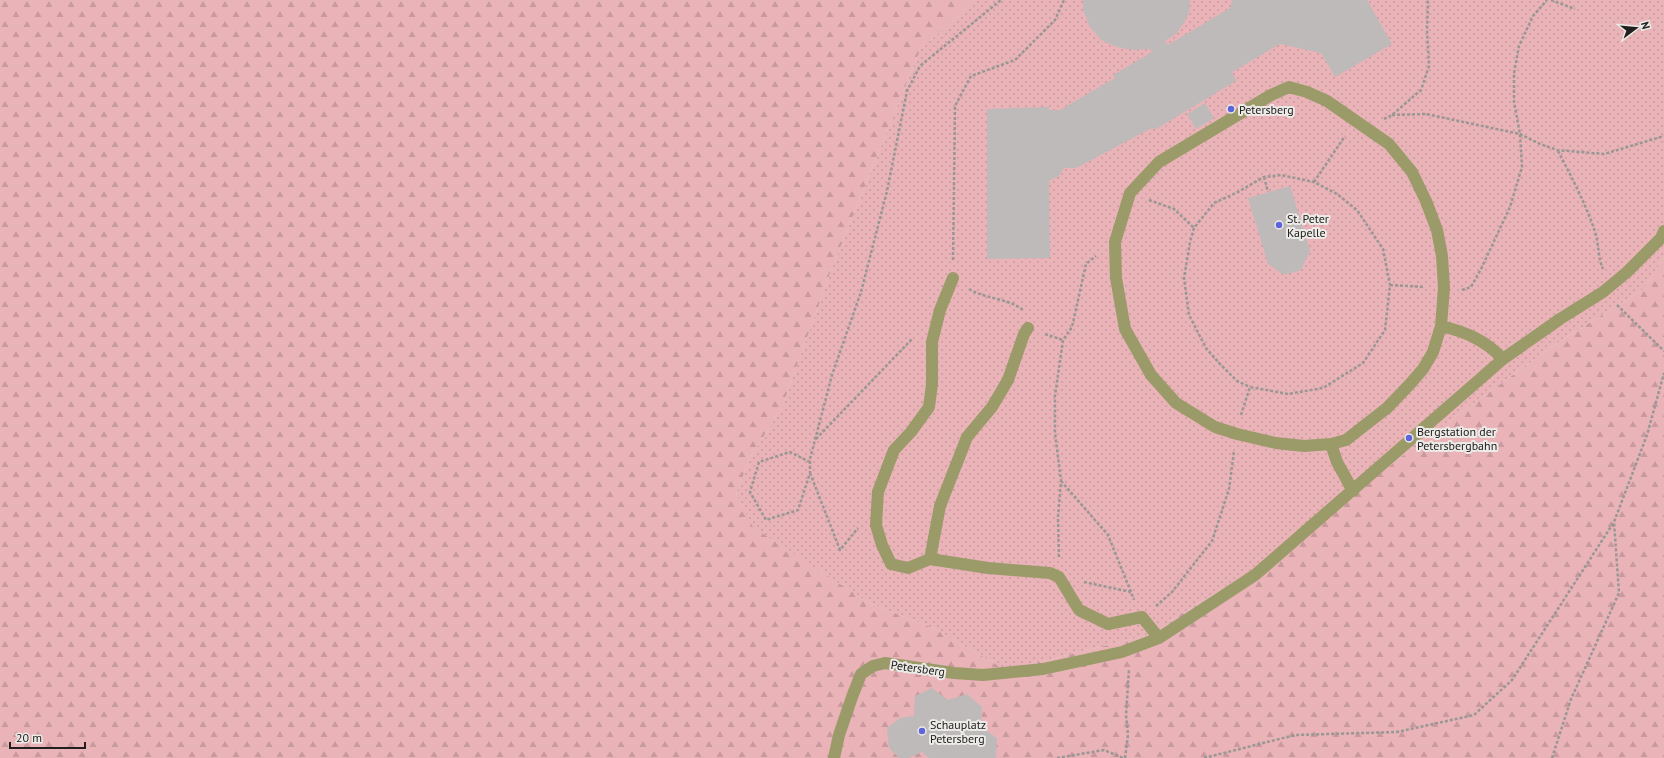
<svg xmlns="http://www.w3.org/2000/svg" width="1664" height="758" font-family="'PT Sans',sans-serif">
<style>
.grass{fill:url(#grass-dots)}
.forest{fill:url(#forest-firs)}
.building{fill:#bebab9}
.lines{fill:none;stroke-linecap:round;stroke-linejoin:round}
.path{stroke:#999795;stroke-width:2.5;stroke-dasharray:3 2;stroke-linecap:butt}
.minor{stroke:#9b9b69;stroke-width:12}
.poi-dot{fill:#5d64dc;stroke:#edebe8;stroke-width:1.5}
.labels{text-anchor:middle;dominant-baseline:central;stroke-width:4;stroke-linejoin:round;paint-order:stroke}
.poi-label{font-size:12px;fill:#21201f;stroke:#edebe8;text-anchor:start}
.street-label{font-size:12px;fill:#21201f;stroke:#edebe8}
</style>
<defs>
<pattern id="grass-dots" width="8" height="8" patternUnits="userSpaceOnUse"><rect width="8" height="8" fill="#e9b3b8"/><path d="M2 2h.1M6 6h.1" fill="none" stroke="#c89a9e" stroke-width="1.8" stroke-linecap="round"/></pattern>
<pattern id="forest-firs" width="22" height="20" patternUnits="userSpaceOnUse"><rect width="22" height="20" fill="#e9b3b8"/><path d="M5 1l3.5 6h-7zM16 11l3.5 6h-7z" fill="#c89a9e"/></pattern>
</defs>
<rect width="100%" height="100%" fill="#e0dedb"/>
<path class="grass" d="M975,0H1664V257L1644,289L1557,343L1415,446L1272,559L1145,636L1006,670L933,628L869,603L752,527L736,494L750,458L782,407L832,268L920,50Z"/>
<path class="forest" d="M0,0H975L920,50L832,268L782,407L750,458L736,494L753,527L869,603L933,628L1006,670L1145,636L1272,559L1415,446L1557,343L1644,289L1664,257V758H0Z"/>
<path class="building" d="M1083,0H1190L1189,12L1184,23L1176,34L1165,41L1168,45L1230,8L1232,0H1367L1392,44L1335,77L1321,53L1280,44L1232,72L1236,81L1156,129L1152,128L1076,168H1064L1059,176L1049,181L1050,258L987,259V109L1049,107V110H1060L1115,78L1113,75L1152,52L1150,49L1133,50L1117,47L1101,40L1090,27L1083,10Z
M1205,103L1214,118L1196,129L1187,114Z
M1290,186L1310,251L1301,270L1284,275L1268,264L1248,198Z
M932,688L948,700L967,694L982,707L981,727L997,738L996,758H929L922,752L909,758H899L889,748L887,728L900,718L914,716L915,696Z"/>
<g class="lines">
<path class="path" d="M1551,0L1575,9
M1392,115L1426,114L1520,134L1540,144L1557,150L1604,154L1664,136
M1384,119L1392,115L1421,90L1429,66L1427,30L1428,0
M1558,151C1572,178 1587,206 1596,235C1599,247 1598,258 1603,269
M1264,177L1268,192
M1314,182L1345,136
M1149,200L1174,209L1194,228
M953,260L955,106L971,76L1015,60L1055,20L1064,0
M1390,285L1425,287
M969,289C985,299 1008,298 1023,310
M1462,290L1471,287L1481,269L1510,207L1522,167L1520,134L1514,102V73L1519,46L1533,16L1547,0
M1617,305L1664,351
M1045,334L1063,340
M1241,415L1250,387L1288,394L1323,388L1363,363L1385,330L1390,285L1383,249L1357,210L1337,194L1314,182L1281,175L1264,177L1236,193L1214,203L1194,228L1190,242L1184,278L1189,315L1206,348L1219,363L1237,381L1250,387
M816,439L913,338
M810,462L790,452L759,462L750,492L766,520L798,510L810,473V459L832,375L861,292L887,191L907,91L920,66L1001,0
M810,473L840,550L858,528
M1061,481L1108,535L1131,592
M1059,557L1058,517L1061,481L1055,433V396L1063,340L1072,327L1086,264L1096,256
M1084,582L1131,592L1134,600
M1156,606L1172,592L1212,541L1229,489L1234,451
M1057,758L1104,750L1123,758
M1125,758L1128,735L1126,715L1129,669
M1204,758L1295,735L1397,732L1474,715L1512,680L1614,522
M1552,758L1571,699L1619,593L1614,522L1647,435L1664,373"/>
<path class="minor" d="M1289,87L1307,92L1327,101L1389,144L1412,172L1426,201L1437,230L1442,256L1444,288L1441,326L1433,352L1423,369L1410,384L1387,408L1346,440L1331,444L1304,446L1276,443L1237,434L1215,427L1176,403L1151,375L1125,329L1116,278L1115,242L1130,193L1159,162L1271,95Z
M953,278L940,310L932,342V384L929,407L911,432L894,450L878,492L876,525L882,545L891,564L908,568L930,559L988,568L1050,573L1059,577L1079,610L1108,624L1142,617L1159,638
M1441,326C1466,332 1485,340 1503,359
M1331,444L1337,462L1353,491
M930,559L940,506L967,437L992,407L1008,380L1024,334L1028,328
M834,758L839,735L852,697L861,674L873,666L885,663L954,673L983,675L1043,669L1122,652L1159,638L1255,575L1503,359L1560,319L1603,292L1627,272L1661,238L1664,231"/>
</g>
<g class="poi-dot">
<circle cx="1231" cy="109" r="4"/>
<circle cx="1279" cy="225" r="4"/>
<circle cx="1409" cy="438" r="4"/>
<circle cx="922" cy="731" r="4"/>
</g>
<g class="labels">
<g class="poi-label">
<text x="1239" y="109">Petersberg</text>
<text x="1287" y="218">St. Peter<tspan x="1287" dy="14">Kapelle</tspan></text>
<text x="1417" y="431">Bergstation der<tspan x="1417" dy="14">Petersbergbahn</tspan></text>
<text x="930" y="724">Schauplatz<tspan x="930" dy="14">Petersberg</tspan></text>
</g>
<g class="street-label">
<text transform="translate(918 668) rotate(8)">Petersberg</text>
</g>
</g>
<g transform="translate(1636 28) rotate(74)" stroke="#edebe8" stroke-width="3" paint-order="stroke">
<path d="M0-3L7 15L0 10L-7 15Z" fill="#21201f"/>
<text y="-6" font-size="11" font-weight="bold" text-anchor="middle" fill="#21201f">N</text>
</g>
<path d="M10 742v6h75v-6" fill="none" stroke="#21201f" stroke-width="2"/>
<text x="16" y="742" font-size="12" fill="#21201f" stroke="#edebe8" stroke-width="3" paint-order="stroke">20 m</text>
</svg>
